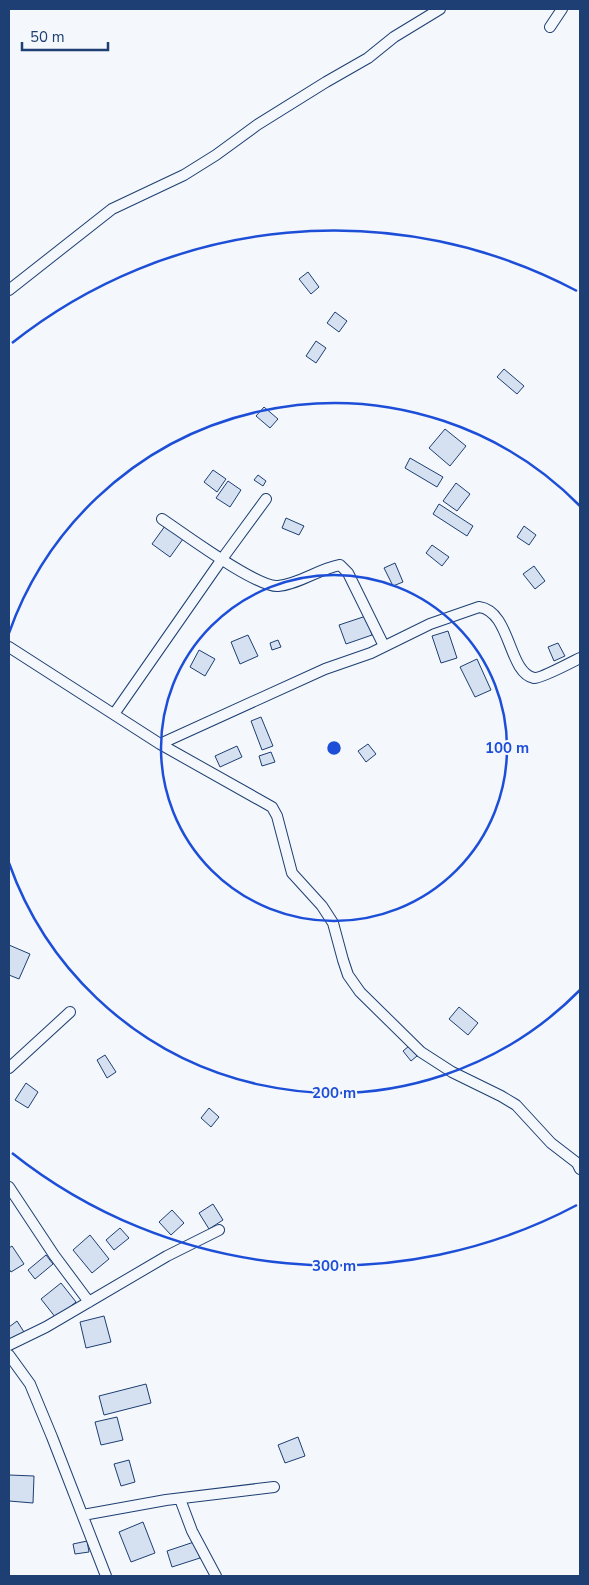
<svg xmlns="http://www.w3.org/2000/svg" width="589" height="1585" font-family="'Nunito Sans',sans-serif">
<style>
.building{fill:#d5e0f0;stroke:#1d3f73}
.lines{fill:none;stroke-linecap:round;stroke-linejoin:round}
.street-casing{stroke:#1d3f73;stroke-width:12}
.street{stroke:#f4f7fb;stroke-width:10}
.ring{fill:none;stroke:#1d4ed8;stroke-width:2.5}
.centre{fill:#1d4ed8;stroke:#f4f7fb;stroke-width:2.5}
.ring-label{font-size:15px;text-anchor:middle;font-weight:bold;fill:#1d4ed8;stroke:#f4f7fb;stroke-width:4;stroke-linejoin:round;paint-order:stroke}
</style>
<rect width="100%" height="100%" fill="#f4f7fb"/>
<path class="building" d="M308,272L319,287L311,294L299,279Z
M335,312L347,321L339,332L327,323Z
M316,341L326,348L316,363L306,356Z
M504,369L524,386L517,394L497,377Z
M264,407L278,419L270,428L256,416Z
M445,429L466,446L450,466L429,448Z
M410,458L443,477L437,487L405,468Z
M213,470L226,479L217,492L204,482Z
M258,475L266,481L263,486L254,480Z
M228,481L241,490L230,507L216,498Z
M456,483L470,494L457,511L443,501Z
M439,504L473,526L467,536L433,514Z
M286,518L304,526L299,535L282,528Z
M165,526L183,539L170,557L152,544Z
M524,526L536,535L529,545L517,537Z
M432,545L449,557L442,566L426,553Z
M395,563L403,582L393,586L384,568Z
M534,566L545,581L535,589L523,574Z
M366,616L372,635L346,644L339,625Z
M448,631L457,658L441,663L432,636Z
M248,635L258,656L240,664L231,642Z
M278,640L281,647L272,650L270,643Z
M558,643L565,656L554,661L548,647Z
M199,650L215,659L205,676L190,667Z
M477,659L491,690L475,697L460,667Z
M261,717L273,746L262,750L251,721Z
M368,744L376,754L366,762L358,751Z
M237,746L242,757L220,767L215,756Z
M271,752L275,762L262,766L259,756Z
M9,945L30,954L19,979L9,975Z
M459,1007L478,1023L468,1035L449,1019Z
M409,1046L417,1056L411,1061L403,1051Z
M105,1055L116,1072L107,1078L97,1060Z
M26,1083L38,1092L28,1108L15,1100Z
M209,1108L219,1117L211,1127L201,1118Z
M213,1204L223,1220L209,1229L199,1213Z
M172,1210L184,1223L171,1235L159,1222Z
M120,1228L129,1238L114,1250L106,1240Z
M90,1235L109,1259L92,1273L73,1250Z
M12,1246L24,1264L11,1272L9,1269V1248Z
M46,1255L53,1264L35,1279L28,1270Z
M61,1283L76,1302L56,1318L41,1299Z
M104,1316L111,1342L86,1348L80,1322Z
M17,1321L24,1332L12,1341L9,1337V1327Z
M146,1384L151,1403L104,1415L99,1396Z
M117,1417L123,1440L101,1445L95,1422Z
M298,1437L305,1456L285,1463L278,1445Z
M129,1460L135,1482L121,1486L114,1464Z
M9,1475L34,1476L33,1503L9,1501Z
M143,1522L155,1553L131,1562L119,1532Z
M87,1541L89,1552L75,1554L73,1544Z
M194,1542L200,1558L172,1567L167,1551Z"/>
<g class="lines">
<defs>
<path id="street" d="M550,27L562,9
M9,290L112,209L184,175L216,155L257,125L326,82L368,58L394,37L440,9
M162,519C183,533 257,588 278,586C300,584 318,569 340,565L348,573L384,646
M9,647L160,744L272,807L277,816L292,873L322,906L333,923L343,960L348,975L360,992L421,1052L452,1072L501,1096L516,1105L551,1143L577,1163L580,1169
M114,714L222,559L266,499
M160,744L325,669L371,653L430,624L479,607C511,611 508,673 534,678C540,679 572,662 580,658
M9,1068L70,1012
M9,1187L54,1255L89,1302
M9,1345L46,1327L167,1256L219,1230
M9,1355L30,1384L52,1437L106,1576
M180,1499L192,1531L216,1576
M83,1515L166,1500L274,1487"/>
</defs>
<use href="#street" class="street-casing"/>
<use href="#street" class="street"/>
</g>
<g class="ring">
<circle cx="334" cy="748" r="173"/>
<path d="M580 990A345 345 0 0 1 9 863M9 633A345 345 0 0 1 580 506"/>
<path d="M577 1205A518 518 0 0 1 12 1153M12 343A518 518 0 0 1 577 291"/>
</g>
<circle cx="334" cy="748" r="8" class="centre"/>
<g class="ring-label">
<text x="507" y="753">100 m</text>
<text x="334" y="1098">200 m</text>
<text x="334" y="1271">300 m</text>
</g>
<rect width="589" height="1585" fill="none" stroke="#1d3f73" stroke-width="20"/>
<path d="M22 42v8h86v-8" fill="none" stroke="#1d3f73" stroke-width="2.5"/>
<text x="30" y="42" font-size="15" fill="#1d3f73" stroke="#f4f7fb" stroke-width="4" paint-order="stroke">50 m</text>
</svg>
